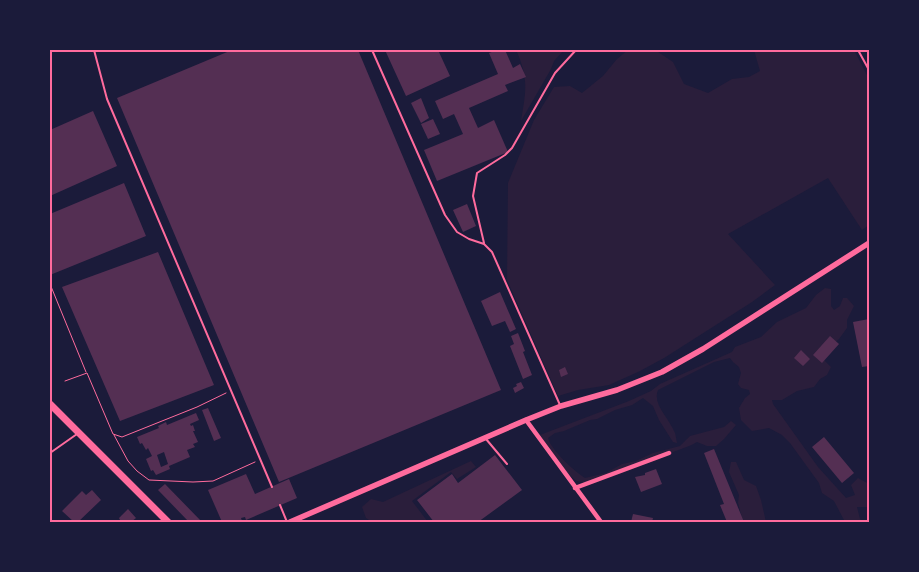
<svg xmlns="http://www.w3.org/2000/svg" width="919" height="572" font-family="Commissioner,sans-serif">
<style>
.green{fill:#2a1e3b}
.building{fill:#542f53;fill-rule:evenodd}
.lines{fill:none;stroke-linecap:round;stroke-linejoin:round}
.path{stroke:#ff6b9d;stroke-width:1}
.service{stroke:#ff6b9d;stroke-width:2}
.minor{stroke:#ff6b9d;stroke-width:4.5}
.secondary{stroke:#ff6b9d;stroke-width:5.5}
.primary{stroke:#ff6b9d;stroke-width:7}
.neatline{fill:none;stroke:#ff6b9d;stroke-width:2}
</style>
<rect width="100%" height="100%" fill="#1b1b3a"/>
<path class="green" d="M516,50H564L554,61L551,69L521,121C526,91 529,78 516,50Z
M628,50H655L673,62L684,84L708,93L732,79L749,77L760,71L754,50H854L869,79V225L862,230L828,178L728,234L775,285L752,302L664,358L640,371L609,385L578,390L558,396L507,280L508,183L534,120L554,87L570,86L582,93L603,76L617,59Z
M825,288L831,289V306L834,310L840,306L843,298H847L854,306L847,320V328L839,339L827,349L824,360L831,367L827,375L820,379L814,387L797,391L782,400H772L773,404L818,467L846,498L855,495L851,485L858,478L869,484V507H857L860,519L863,522H839L844,520L834,501L822,493L819,483L790,443L782,435L769,428L752,431L741,420L739,408L745,398L750,394L749,390L741,388L738,384L741,373L739,367L733,362L730,358L714,362L658,390C652,404 669,418 674,431C676,434 676,439 677,443L673,442L659,420L653,406L643,398L632,405L615,410L597,419L590,420L564,431L555,433L548,438C551,450 574,471 585,478L606,473L622,464L636,461L653,453L680,446L690,436L724,427L731,421L736,425L724,439L716,446H707L697,442C685,449 672,451 660,458L585,483C582,482 580,482 577,481C567,476 546,445 540,435L629,401L651,391L660,384L732,352L735,347L761,337L777,322L806,308L816,295Z
M471,461L476,467L457,479L451,472L412,501L428,522H372L366,518L362,507L371,499L383,502Z
M731,462H736L744,480L756,486L761,500L766,522H743L738,503L739,495L729,472Z"/>
<path class="building" d="M232,50H358L501,390L279,482L117,98Z
M385,50H438L450,76L406,96Z
M497,50H505L513,68L520,64L526,77L505,85L508,91L469,108L478,128L494,120L508,152L437,181L424,150L463,134L454,114L443,119L435,101L498,74L489,53Z
M421,98L429,118L421,123L411,103Z
M93,111L117,166L50,196V130Z
M433,119L440,134L428,139L421,124Z
M124,183L146,236L50,275V214Z
M467,204L476,226L463,232L453,210Z
M158,252L214,385L120,421L62,287Z
M500,292L516,329L510,332L505,321L492,326L481,301Z
M869,319V366L862,367L853,322Z
M518,333L525,351L523,352L532,375L523,379L510,346L514,344L511,336Z
M830,336L839,344L822,363L813,355Z
M801,350L810,359L803,366L794,358Z
M565,367L568,374L561,377L559,370Z
M521,382L524,388L515,393L513,388L517,386L516,384Z
M208,408L221,438L214,441L202,410Z
M196,413L199,420L190,424L191,426L193,425L195,431H193L198,442L193,444L195,447L187,450L190,457L169,466L170,469L156,475L153,470L151,471L146,459L152,456L148,448L146,450L142,443L140,444L137,437L159,428L158,426L166,422L167,425ZM164,452L168,464L161,467L157,455Z
M824,437L854,473L842,483L812,447Z
M714,449L744,522H727L720,505L724,504L704,453Z
M495,455L522,490L478,522H434L417,500L452,474L458,483Z
M656,469L662,484L641,492L635,477L645,475V473Z
M246,474L255,494L289,479L297,498L246,520L245,517L241,518L242,521L241,522H222L208,490Z
M165,484L201,521L200,522H189L158,490Z
M92,490L101,500L78,522H74L62,511L82,491L86,495Z
M128,509L136,518L131,522H118L120,520L119,518Z
M633,514L653,518L652,522H631Z"/>
<g class="lines">
<path class="path" d="M50,284L86,372
M65,381L87,373L113,434L122,437L197,407L226,393
M114,435L128,461L137,471L149,480L193,482L213,481L255,462"/>
<path class="service" d="M94,50L107,99L272,487
M372,50L445,215L457,232L469,239L484,244L492,252L560,405
M858,50L869,70
M484,243L473,196L477,173L505,155L512,148L555,73L576,50
M486,439L507,464
M50,453L77,434
M280,505L287,522"/>
<path class="minor" d="M526,420L601,522
M575,488L669,453"/>
<path class="secondary" d="M290,522L526,420L561,406L617,390L662,372L703,349L869,243"/>
<path class="primary" d="M50,404L168,522"/>
</g>
<rect width="919" height="572" fill="none" stroke="#1b1b3a" stroke-width="102"/>
<rect x="51" y="51" width="817" height="470" class="neatline"/>
</svg>
